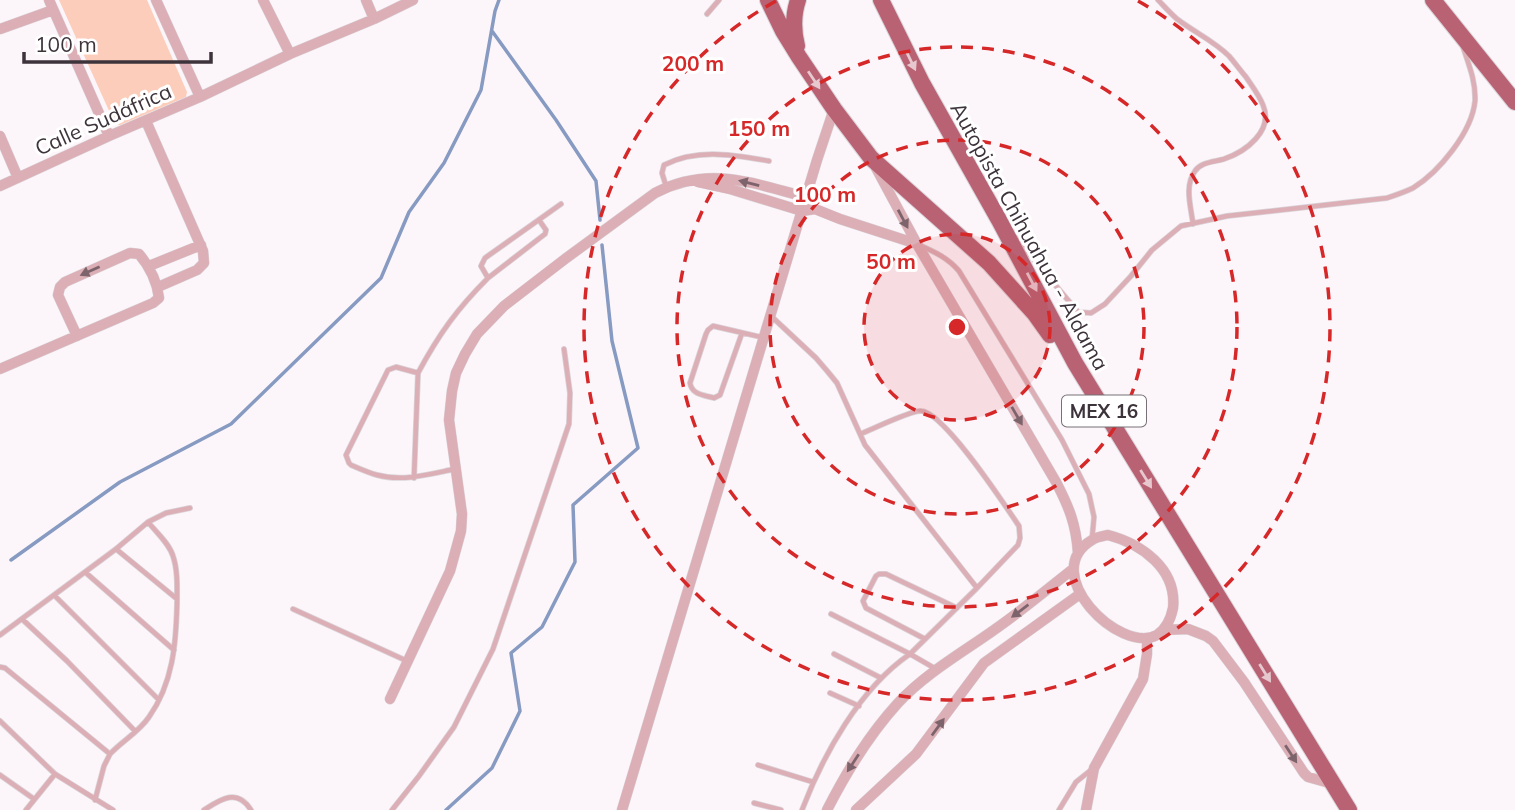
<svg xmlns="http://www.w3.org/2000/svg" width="1515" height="810" font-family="Mulish,sans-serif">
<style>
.green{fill:#fccdba}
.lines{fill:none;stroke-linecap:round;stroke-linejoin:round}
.stream{stroke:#879ac1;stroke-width:3.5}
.service-casing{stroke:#dad3d8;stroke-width:6}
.minor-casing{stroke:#dad3d8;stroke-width:11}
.trunk-casing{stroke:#dad3d8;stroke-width:18}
.service{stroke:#dcaeb5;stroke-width:4.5}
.minor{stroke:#dcaeb5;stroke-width:10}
.trunk{stroke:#b86274;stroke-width:16}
.oneway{fill:#e6c8ce}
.oneway2{fill:#7d646c}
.ring{fill:none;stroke:#d62828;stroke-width:3.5;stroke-dasharray:12 9}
.labels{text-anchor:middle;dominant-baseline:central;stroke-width:6;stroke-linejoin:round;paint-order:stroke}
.shield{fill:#fff;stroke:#777076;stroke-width:2}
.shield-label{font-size:19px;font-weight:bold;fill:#3d333b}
.street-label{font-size:21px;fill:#3d333b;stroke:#fff}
.centre{fill:#d62828;stroke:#fff;stroke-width:3.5}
.ring-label{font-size:21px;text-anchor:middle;font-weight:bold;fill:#d62828;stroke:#fff;stroke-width:6;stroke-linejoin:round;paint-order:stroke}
</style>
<rect width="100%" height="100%" fill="#fcf6fb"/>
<path class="green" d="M59,0H147L187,92L186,97L120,125L115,124Z"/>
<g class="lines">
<path class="stream" d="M492,31L556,120L596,181L600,220
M11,560L120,482L231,424L381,278L409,212L444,163L481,90L495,11L499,0
M446,810L492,768L520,711L511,653L542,627L575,562L573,505L638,448L612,341L602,245"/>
<defs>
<path id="service" d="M1158,0C1164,6 1170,13 1177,19C1194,32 1214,41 1229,56C1235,63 1240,70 1246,77C1252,86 1259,95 1263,105C1274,131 1245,152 1224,159C1214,162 1201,162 1195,171C1184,186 1191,207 1193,224
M707,14L719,0
M666,186L662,173L664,165C698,148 733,155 769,161
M1014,236L1078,312L1091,313L1105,304L1131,276L1152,250L1181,226L1227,216L1387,198C1396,195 1405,192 1413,188C1439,172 1472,132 1475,101C1476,82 1469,65 1463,47
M919,245C935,252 948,258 959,271L1062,440L1089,494L1094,517L1092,539
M488,278L545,234L546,230L539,220
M771,316L816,358L828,372L837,383L865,445L977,588
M742,333L720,395L714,398C704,395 692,395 690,383L706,334L708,330L713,326L765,338
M455,469C430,474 403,482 377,475C369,473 360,469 351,465L349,463L346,455L388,370L396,367L418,373C439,334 457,309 488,278L481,266L485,258L561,204
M414,478L418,373
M148,522L166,513L190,508
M116,549L177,599
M85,572L174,650
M55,596L159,700
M293,609L407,661
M831,614L910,654L977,588L1018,545L1020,538L1019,526C1004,504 944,412 921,411C911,410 871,430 860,434
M22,619L67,661L135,731
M0,635L116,549L148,522C156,532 169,543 173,556C178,571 177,588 177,604C176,644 173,683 149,717C139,732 122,741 110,754L5,668L0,667
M925,639L866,608L863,601L876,576L879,574H886L957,608
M834,654L881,678
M830,693L859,706
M0,721L55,774
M758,765L813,782
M0,775L34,799
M95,800L104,766L110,754
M754,803L781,810
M26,810L55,774L113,810
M204,810C221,799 237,788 251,810
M392,810L419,776L454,727L493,649L569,424L570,393L564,349
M802,810C823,755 860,688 910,654L936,669
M1059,810L1076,782L1091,770"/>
<path id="minor" d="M49,0L109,136
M156,0L200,97
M263,0L290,54
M366,0L374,19
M0,29L53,10
M146,121L203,251L204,263L197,270L158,287
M0,136L18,178
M876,168L917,244L1056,482C1069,507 1076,524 1078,553
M698,182L730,189L802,211L815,209L840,219L917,244
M0,186L109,136L200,97L290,54L374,19L413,0
M149,266L201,245
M0,369L153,303L159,298C157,281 150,267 139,254L130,253L65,282L60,287L58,295L77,336
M1108,535C1142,544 1177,569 1173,608C1171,618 1166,629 1157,635C1120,655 1037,573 1092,540C1096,537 1103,536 1108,535Z
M1163,630L1188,629L1206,636L1213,641L1244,682L1304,773L1308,777L1333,784
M390,699L450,571L461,531L462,514L449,420L452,391L456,373L465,354L477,334L504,306L565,259L655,193C709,165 751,183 806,197L815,209
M622,810L817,160L834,109
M827,810C847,771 868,736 898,703C928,671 967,650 1001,625C1026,607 1049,588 1073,569
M856,810L916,754L984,663L1080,594
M1086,810L1094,768L1143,679L1147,654V638"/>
<path id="trunk" d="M768,0L783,31L799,57L834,109L871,158L989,263L1035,314L1050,335
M881,0L922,83L999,220L1075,363L1349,810
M1433,0L1515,102
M797,46C793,30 793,15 798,0"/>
</defs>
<use href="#service" class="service-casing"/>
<use href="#minor" class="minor-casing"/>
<use href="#trunk" class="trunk-casing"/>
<use href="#service" class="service"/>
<use href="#minor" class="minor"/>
<use href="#trunk" class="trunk"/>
</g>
<defs><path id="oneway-solid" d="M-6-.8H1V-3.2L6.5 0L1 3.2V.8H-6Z" transform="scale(1.75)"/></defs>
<g class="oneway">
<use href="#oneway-solid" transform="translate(911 61) rotate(64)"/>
<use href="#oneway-solid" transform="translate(814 80) rotate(56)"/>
<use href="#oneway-solid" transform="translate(1032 282) rotate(62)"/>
<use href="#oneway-solid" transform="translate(1146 479) rotate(58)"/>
<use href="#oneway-solid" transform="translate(1265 673) rotate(58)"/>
</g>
<g class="oneway2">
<use href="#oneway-solid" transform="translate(749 183) rotate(-166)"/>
<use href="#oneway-solid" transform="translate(903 219) rotate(62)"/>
<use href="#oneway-solid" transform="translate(90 271) rotate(156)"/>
<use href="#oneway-solid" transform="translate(1017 416) rotate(60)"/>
<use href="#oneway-solid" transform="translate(1020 611) rotate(143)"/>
<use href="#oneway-solid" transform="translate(938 727) rotate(-54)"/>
<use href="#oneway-solid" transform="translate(1291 754) rotate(57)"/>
<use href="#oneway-solid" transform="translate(853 763) rotate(123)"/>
</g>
<circle cx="957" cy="327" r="93" fill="#d62828" fill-opacity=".12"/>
<g class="ring">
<circle cx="957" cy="327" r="93"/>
<circle cx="957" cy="327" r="187"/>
<circle cx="957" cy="327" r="280"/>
<path d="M1138 1A373 373 0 1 1 776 1"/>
</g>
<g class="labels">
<rect class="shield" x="1062" y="395.5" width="84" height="31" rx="5"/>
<g class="shield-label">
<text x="1104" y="411">MEX 16</text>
</g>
<g class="street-label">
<text transform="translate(103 119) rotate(-24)">Calle Sudáfrica</text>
<text transform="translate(1030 236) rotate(61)">Autopista Chihuahua - Aldama</text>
</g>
</g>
<circle cx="957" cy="327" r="10" class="centre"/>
<g class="ring-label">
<text x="693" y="71">200 m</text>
<text x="759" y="136">150 m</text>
<text x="825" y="202">100 m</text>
<text x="891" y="269">50 m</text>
</g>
<path d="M24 52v10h187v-10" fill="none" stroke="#3d333b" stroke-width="3.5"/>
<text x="35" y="52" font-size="21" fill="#3d333b" stroke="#ffffff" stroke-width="5" paint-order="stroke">100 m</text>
</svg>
